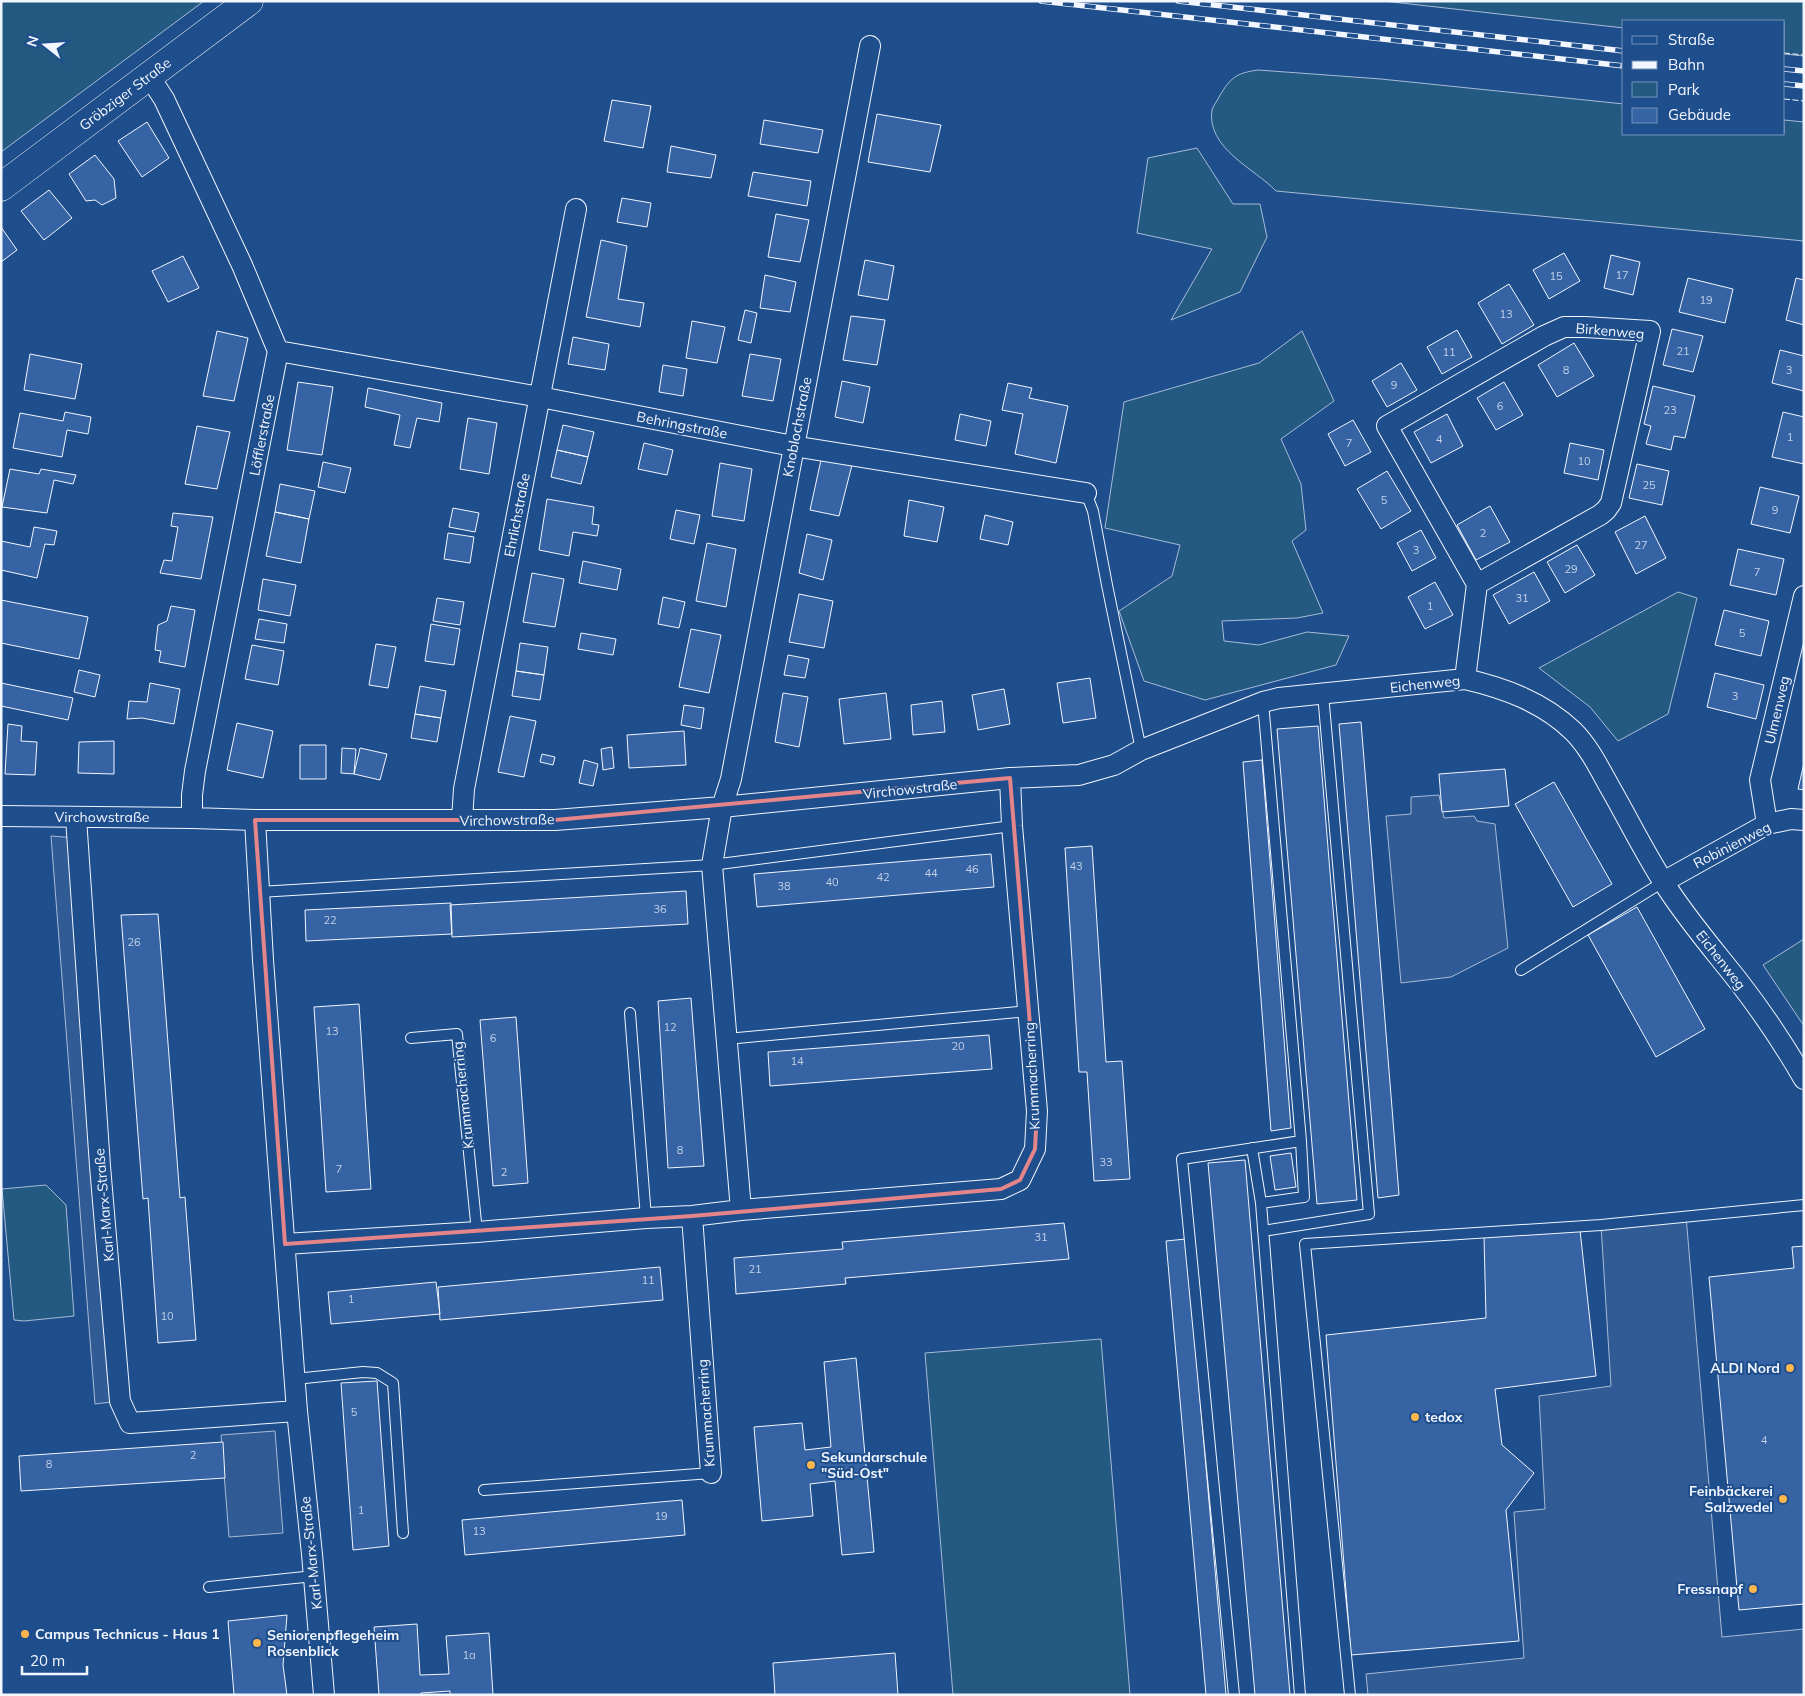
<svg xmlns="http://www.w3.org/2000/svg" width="1805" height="1696" font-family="Mulish,sans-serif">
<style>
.green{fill:#245a82;stroke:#a8bbd7}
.parking{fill:#305b95;stroke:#a8bbd7}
.building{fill:#3563a3;stroke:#f2f6ff}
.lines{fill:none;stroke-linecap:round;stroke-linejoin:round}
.lane-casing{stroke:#f2f6ff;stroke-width:12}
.street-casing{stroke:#f2f6ff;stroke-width:22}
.secondary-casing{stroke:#f2f6ff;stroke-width:29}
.lane{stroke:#1f4e8c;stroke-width:10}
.street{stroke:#1f4e8c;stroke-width:20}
.secondary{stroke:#1f4e8c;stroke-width:28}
.rail-casing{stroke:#f2f6ff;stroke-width:5.5}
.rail{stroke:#1f4e8c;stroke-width:4;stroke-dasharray:11;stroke-linecap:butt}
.fence{stroke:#f2f6ff;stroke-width:1;stroke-dasharray:6 2.5;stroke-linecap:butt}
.marked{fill:none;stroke:#e38589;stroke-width:4;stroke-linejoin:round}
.poi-dot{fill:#ffb74d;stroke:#1f4e8c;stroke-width:2}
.labels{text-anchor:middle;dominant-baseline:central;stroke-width:4;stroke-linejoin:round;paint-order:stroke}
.number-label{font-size:11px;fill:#c3d1e8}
.street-label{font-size:14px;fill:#f2f6ff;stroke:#1f4e8c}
.poi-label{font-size:14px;font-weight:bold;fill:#f2f6ff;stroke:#1f4e8c;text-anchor:start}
</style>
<rect width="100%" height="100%" fill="#1f4e8c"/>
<path class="green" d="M1,1H204L1,152Z
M1383,1H1804V56L1784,54V21H1624V28Z
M1258,70L1381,79L1624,104V134H1784V120L1804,122V241L1276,191C1255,169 1206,148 1212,110C1213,106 1217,101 1219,97C1230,78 1236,73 1258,70Z
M1197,148L1233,204H1260L1267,237L1240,292L1171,320L1212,249L1137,233L1148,158Z
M1302,331L1334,401L1281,439L1301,484L1306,530L1292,541L1323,613L1297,618L1222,621L1224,641L1259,645L1307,632L1349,636L1336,665L1205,700L1144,681L1119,611L1172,576L1180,545L1105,528L1124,402L1259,363Z
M1678,592L1697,598L1668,714L1618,741L1590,707L1539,668Z
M1804,939V1026L1763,965Z
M46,1185L66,1205L74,1316L24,1321L14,1320L2,1189Z
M1101,1339L1130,1695H953L925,1353Z"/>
<path class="parking" d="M1439,795L1444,818L1474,816L1477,821L1495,824L1508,948L1451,977L1401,983L1386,816L1411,814V797Z
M51,836L77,838L120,1401L95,1404Z
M1686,1216L1722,1637L1804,1629V1695H1368L1366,1674L1524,1658L1514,1512L1545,1509L1539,1396L1611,1386L1601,1225Z
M275,1431L283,1533L229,1537L221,1435Z"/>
<path class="building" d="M612,100L651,106L643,148L604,141Z
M877,114L941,125L930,172L868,162Z
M764,120L823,130L818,153L760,144Z
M147,122L169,158L142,177L118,141Z
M671,146L716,155L711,178L667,172Z
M95,155L114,179L116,198L102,205L95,200L86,201L69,174Z
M753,172L811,181L807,206L748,196Z
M49,190L72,218L44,240L21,211Z
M622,198L651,203L647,227L617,222Z
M776,214L809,220L800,262L768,257Z
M1,227L17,250L1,262Z
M601,240L627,246L618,299L644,303L640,327L586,317Z
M1564,253L1580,281L1549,299L1533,270Z
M1611,255L1640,262L1633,295L1604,288Z
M183,256L199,288L168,302L152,271Z
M865,260L894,266L888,300L858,295Z
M765,275L796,282L790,312L760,308Z
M1688,278L1733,289L1725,323L1679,312Z
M1796,278L1804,280V325L1786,320Z
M1509,284L1534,325L1502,344L1478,303Z
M745,310L757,313L751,343L738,340Z
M851,316L885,320L877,365L843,360Z
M692,321L725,327L717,363L686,358Z
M1672,329L1703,336L1693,372L1663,365Z
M1457,330L1472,357L1442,374L1427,347Z
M217,331L248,338L234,401L203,396Z
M573,337L609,344L605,370L568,364Z
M1574,343L1594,376L1557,397L1538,365Z
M1780,350L1804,356V391L1772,383Z
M30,354L82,364L75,399L24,390Z
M750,354L781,359L773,401L742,396Z
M1401,363L1417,390L1387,407L1372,381Z
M663,365L687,369L683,396L659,392Z
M842,381L870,387L863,423L835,417Z
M298,382L333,387L322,455L287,450Z
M1504,382L1523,415L1496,430L1477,398Z
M1008,383L1032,388L1029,398L1068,406L1056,463L1015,454L1023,414L1002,410Z
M1653,386L1695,396L1685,438L1674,436L1671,450L1646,444L1651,426L1644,424Z
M368,388L442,403L439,422L417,418L410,448L394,445L400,415L365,407Z
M65,412L91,417L88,434L67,430L62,457L13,448L20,413L63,421Z
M1783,412L1804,417V464L1772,457Z
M960,414L991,421L986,446L955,440Z
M1447,414L1463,446L1431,463L1414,432Z
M468,418L497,423L489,474L460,469Z
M1353,420L1371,452L1345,466L1328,434Z
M563,425L594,432L588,457L557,450Z
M197,426L230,432L217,489L185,484Z
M644,443L673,450L667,475L638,469Z
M1570,443L1604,450L1598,480L1564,473Z
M557,450L588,457L581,484L551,477Z
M821,460L852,465L839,516L810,510Z
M323,462L351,468L345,493L318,487Z
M720,463L752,469L744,521L712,516Z
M1637,464L1669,471L1662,505L1629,498Z
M10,469L39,474L41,469L76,475L73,484L54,480L47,513L2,507Z
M1387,471L1411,511L1381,529L1357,489Z
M280,484L315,491L309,519L275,512Z
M1760,487L1799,496L1790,533L1751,524Z
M547,499L594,507L592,524L599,525L597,536L573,532L569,556L539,550Z
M909,500L944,507L937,542L904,536Z
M1490,506L1510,542L1476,560L1457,525Z
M453,508L479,513L475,532L449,527Z
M676,510L700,515L694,544L670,539Z
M275,512L309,519L301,563L266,556Z
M173,513L213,517L201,579L160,573L164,560L172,561L178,527L171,526Z
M985,515L1013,522L1008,545L980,539Z
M1645,516L1666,558L1636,574L1615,532Z
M34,527L57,531L54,545L45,544L37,578L1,570V541L30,547Z
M1421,530L1436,558L1412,571L1397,543Z
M448,533L474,537L470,563L444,559Z
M807,534L832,540L823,580L799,573Z
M707,543L736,549L726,607L696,601Z
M1577,545L1595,575L1565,593L1547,562Z
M1738,549L1784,559L1776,595L1730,585Z
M583,561L621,569L617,590L579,583Z
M1534,572L1550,601L1509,624L1493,595Z
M532,573L564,579L555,627L523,622Z
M263,579L296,585L290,616L258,610Z
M1435,582L1453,615L1425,629L1408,597Z
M799,594L833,601L824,648L789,642Z
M663,597L685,602L679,628L658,624Z
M437,598L464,602L460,625L433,621Z
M1,600L88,617L79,659L1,643Z
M171,606L195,610L185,667L159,662L161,651L155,650L158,625L167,621Z
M1724,610L1769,621L1761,656L1715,645Z
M259,619L287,624L284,643L255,639Z
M431,624L460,629L454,665L425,661Z
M691,629L721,635L709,693L679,687Z
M581,633L616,639L613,655L578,649Z
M520,643L548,647L544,675L516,671Z
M376,644L396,647L388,688L369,685Z
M252,645L284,651L278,685L245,679Z
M788,655L809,659L805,678L784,675Z
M79,670L100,675L95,697L74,692Z
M516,671L544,675L540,700L512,696Z
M1715,673L1764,685L1756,719L1707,707Z
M1090,678L1096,718L1063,723L1057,683Z
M1,683L73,698L68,720L1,706Z
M150,683L180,689L174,724L142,718L127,719L129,701L147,702Z
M420,686L446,691L441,718L415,714Z
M1004,689L1010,724L978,730L972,695Z
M783,693L808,697L799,747L775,742Z
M886,693L891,739L844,744L839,699Z
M942,701L945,732L913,735L911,705Z
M684,705L704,708L701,729L681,725Z
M415,714L441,718L437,742L411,738Z
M510,716L536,721L524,777L498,772Z
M1361,722L1399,1195L1378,1198L1339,724Z
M237,723L273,731L263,778L227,770Z
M8,724L22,726L21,741L37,742L35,775L5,774Z
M1318,726L1357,1200L1317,1204L1277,729Z
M684,731L686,765L629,768L627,735Z
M114,741V774L78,773L79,742Z
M300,745H326V779H300Z
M612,747L614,768L603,770L601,749Z
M342,748L356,749L354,774L341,773Z
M360,748L387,754L380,780L354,774Z
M542,754L555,757L553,765L540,762Z
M584,760L598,764L593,786L579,783Z
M1262,760L1291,1128L1271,1131L1243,762Z
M1804,763V790L1798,789Z
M1505,769L1509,806L1442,812L1439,774Z
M1554,782L1612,884L1573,907L1515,804Z
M1092,846L1106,1062L1122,1061L1130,1179L1094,1181L1087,1072H1079L1065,848Z
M991,854L994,887L757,907L754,874Z
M686,891L688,924L452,937L450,905Z
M451,903L452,934L306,941L305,910Z
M1637,907L1705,1029L1656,1057L1588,935Z
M158,914L180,1198L185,1197L196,1340L158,1343L148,1198L143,1199L121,915Z
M691,998L704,1166L668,1168L658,1001Z
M359,1004L371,1189L326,1192L314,1007Z
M516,1017L528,1183L493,1186L480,1020Z
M989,1035L992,1069L770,1086L768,1052Z
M1291,1153L1296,1187L1275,1190L1270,1156Z
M1245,1160L1290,1695H1255L1208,1163Z
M1064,1223L1069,1259L845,1278L846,1284L736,1294L734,1258L843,1249L842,1242Z
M1580,1230L1596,1376L1495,1389L1502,1445L1534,1473L1506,1510L1519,1641L1351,1655L1326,1335L1486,1318L1484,1236Z
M1186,1239L1226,1695H1206L1166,1241Z
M1804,1246V1604L1739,1610L1709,1277L1794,1268L1792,1247Z
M660,1267L663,1300L440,1320L438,1287Z
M436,1282L440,1314L331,1324L328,1292Z
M856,1358L874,1552L842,1555L835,1481L810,1484L813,1516L762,1521L754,1427L802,1423L805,1450L831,1447L824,1362Z
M377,1381L389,1546L353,1550L341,1383Z
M223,1442L225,1478L21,1491L19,1456Z
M682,1500L685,1535L465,1555L462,1520Z
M287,1615L283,1665L287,1695H234L228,1621Z
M417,1624L420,1675L449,1674L446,1636L489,1633L493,1695H450V1691L421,1693V1695H379L374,1627Z
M895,1653L898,1695H775L773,1663Z"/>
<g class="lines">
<defs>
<path id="lane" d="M1086,493L1093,511L1107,585L1141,750
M259,892L712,865L1012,826
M1521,970L1663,882
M630,1013L646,1218
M411,1038L457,1034L477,1232
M727,1039L1028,1011
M1252,1148L1261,1203L1300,1695
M1261,1203L1304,1197L1301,1141
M1263,1231L1369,1214L1323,694
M295,1379L363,1372L377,1373L393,1383L403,1533
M484,1490L711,1473
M209,1587L314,1576
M1234,1695L1182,1159L1301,1141L1263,702
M1350,1695L1305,1244L1601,1225L1804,1205"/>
<path id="street" d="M149,76L164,99L242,265L278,351L195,771L192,795V818
M278,351L540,397L793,446L1086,493
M1465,679L1477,584L1600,515L1606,510L1611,503L1650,331L1585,327H1564L1544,336L1387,426L1477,584
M1,816L192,818L255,820H555L722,807L1010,778L1079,775L1114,765L1141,750L1263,702L1279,698L1465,679C1504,688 1543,702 1573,731C1590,748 1600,770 1612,791C1629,821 1645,853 1664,883C1686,918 1713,949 1739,982C1763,1013 1785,1046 1804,1079
M76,818L100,1166L120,1401L130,1423L297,1411
M255,820L263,960L297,1411L312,1554L324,1695
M462,820L464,789L576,209
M1767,824L1760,780L1804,596
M1663,882L1767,824L1791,819L1804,820
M741,1210L712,865L722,807L731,779L870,46
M692,1216L711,1473
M285,1244L477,1232L646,1218L692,1216L741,1210L1001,1189L1020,1180L1035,1149L1037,1111L1012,826L1010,778"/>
<path id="secondary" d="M1,187L249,1"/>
</defs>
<use href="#lane" class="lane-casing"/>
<use href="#street" class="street-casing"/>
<use href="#secondary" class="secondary-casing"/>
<use href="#lane" class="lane"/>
<use href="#street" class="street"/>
<use href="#secondary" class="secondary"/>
<defs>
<path id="rail" d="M1041,1L1624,66
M1178,1L1624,51
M1784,69L1804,71
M1784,84L1804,86"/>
</defs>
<use href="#rail" class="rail-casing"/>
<use href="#rail" class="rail"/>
<path class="fence" d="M1784,53L1804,55
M1784,99L1804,101"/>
</g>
<path class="marked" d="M1010,778L1037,1111L1035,1149L1020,1180L1001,1189L692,1216L285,1244L255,820H555Z"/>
<g class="poi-dot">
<circle cx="1790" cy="1368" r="5"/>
<circle cx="1415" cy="1417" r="5"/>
<circle cx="811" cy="1465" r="5"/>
<circle cx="1783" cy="1499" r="5"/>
<circle cx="1753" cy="1589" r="5"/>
<circle cx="25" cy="1634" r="5"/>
<circle cx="257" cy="1643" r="5"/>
</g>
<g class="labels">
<g class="number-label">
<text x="1622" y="275">17</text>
<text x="1556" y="276">15</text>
<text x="1706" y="300">19</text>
<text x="1506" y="314">13</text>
<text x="1683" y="351">21</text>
<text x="1449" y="352">11</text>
<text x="1566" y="370">8</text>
<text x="1789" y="370">3</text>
<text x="1394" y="385">9</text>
<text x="1500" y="406">6</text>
<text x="1670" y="410">23</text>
<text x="1790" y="437">1</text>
<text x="1439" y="439">4</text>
<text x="1349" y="443">7</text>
<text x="1584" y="461">10</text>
<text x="1649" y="485">25</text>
<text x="1384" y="500">5</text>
<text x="1775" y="510">9</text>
<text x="1483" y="533">2</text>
<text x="1641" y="545">27</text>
<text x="1416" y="550">3</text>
<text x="1571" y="569">29</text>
<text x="1757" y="572">7</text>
<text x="1522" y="598">31</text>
<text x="1430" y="606">1</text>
<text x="1742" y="633">5</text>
<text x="1735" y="696">3</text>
<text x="1076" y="866">43</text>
<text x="972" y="869">46</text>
<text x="931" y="873">44</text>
<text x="883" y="877">42</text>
<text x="832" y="882">40</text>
<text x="784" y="886">38</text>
<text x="660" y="909">36</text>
<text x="330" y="920">22</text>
<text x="134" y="942">26</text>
<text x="670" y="1027">12</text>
<text x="332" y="1031">13</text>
<text x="493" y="1038">6</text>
<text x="958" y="1046">20</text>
<text x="797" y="1061">14</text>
<text x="680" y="1150">8</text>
<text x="1106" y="1162">33</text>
<text x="339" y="1169">7</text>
<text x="504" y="1172">2</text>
<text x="1041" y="1237">31</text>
<text x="755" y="1269">21</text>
<text x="648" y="1280">11</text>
<text x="351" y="1299">1</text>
<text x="167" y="1316">10</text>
<text x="354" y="1412">5</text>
<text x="1764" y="1440">4</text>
<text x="193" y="1455">2</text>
<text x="49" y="1464">8</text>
<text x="361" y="1510">1</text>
<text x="661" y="1516">19</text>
<text x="479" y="1531">13</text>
<text x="469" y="1655">1a</text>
</g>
<g class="street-label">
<text transform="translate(125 94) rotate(-37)">Gröbziger Straße</text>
<text transform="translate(1610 331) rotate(5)">Birkenweg</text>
<text transform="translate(682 425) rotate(11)">Behringstraße</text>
<text transform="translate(797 427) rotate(-79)">Knoblochstraße</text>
<text transform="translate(262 435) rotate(-79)">Löfflerstraße</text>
<text transform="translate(517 515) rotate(-79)">Ehrlichstraße</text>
<text transform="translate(1425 684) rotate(-6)">Eichenweg</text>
<text transform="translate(1777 710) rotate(-77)">Ulmenweg</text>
<text transform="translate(910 789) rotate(-6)">Virchowstraße</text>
<text x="102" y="817">Virchowstraße</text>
<text transform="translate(507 820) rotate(-1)">Virchowstraße</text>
<text transform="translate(1732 845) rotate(-27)">Robinienweg</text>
<text transform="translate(1721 960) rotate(52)">Eichenweg</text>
<text transform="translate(1032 1076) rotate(-93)">Krummacherring</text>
<text transform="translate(463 1095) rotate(-96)">Krummacherring</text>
<text transform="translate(104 1205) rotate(-95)">Karl-Marx-Straße</text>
<text transform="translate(706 1413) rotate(-94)">Krummacherring</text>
<text transform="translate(311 1553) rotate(-96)">Karl-Marx-Straße</text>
</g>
<g class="poi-label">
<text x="1780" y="1368" text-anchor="end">ALDI Nord</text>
<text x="1425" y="1417">tedox</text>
<text x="821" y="1457">Sekundarschule<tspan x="821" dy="16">"Süd-Ost"</tspan></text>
<text x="1773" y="1491" text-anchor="end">Feinbäckerei<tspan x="1773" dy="16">Salzwedel</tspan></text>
<text x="1743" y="1589" text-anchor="end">Fressnapf</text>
<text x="35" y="1634">Campus Technicus - Haus 1</text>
<text x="267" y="1635">Seniorenpflegeheim<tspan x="267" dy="16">Rosenblick</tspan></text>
</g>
</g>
<rect width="1805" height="1696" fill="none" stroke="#f2f6ff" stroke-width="5"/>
<rect x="1622" y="20" width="162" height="115" fill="#1f4e8c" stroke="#7391ba"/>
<rect x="1632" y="36" width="25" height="8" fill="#1f4e8c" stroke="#7391ba"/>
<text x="1668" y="45" font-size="15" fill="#f2f6ff">Straße</text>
<rect x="1632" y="61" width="25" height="8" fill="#f2f6ff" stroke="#7391ba"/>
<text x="1668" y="70" font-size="15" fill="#f2f6ff">Bahn</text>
<rect x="1632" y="82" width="25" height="15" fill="#245a82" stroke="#7391ba"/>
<text x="1668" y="95" font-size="15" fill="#f2f6ff">Park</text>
<rect x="1632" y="108" width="25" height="15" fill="#3563a3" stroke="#7391ba"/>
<text x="1668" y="120" font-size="15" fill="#f2f6ff">Gebäude</text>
<g transform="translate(45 45) rotate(287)" stroke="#1f4e8c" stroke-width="4" paint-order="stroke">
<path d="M0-4L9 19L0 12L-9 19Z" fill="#f2f6ff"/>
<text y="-8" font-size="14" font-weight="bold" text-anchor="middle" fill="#f2f6ff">N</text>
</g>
<path d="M22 1666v8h65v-8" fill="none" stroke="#f2f6ff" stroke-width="2.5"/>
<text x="30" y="1666" font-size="15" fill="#f2f6ff" stroke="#1f4e8c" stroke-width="4" paint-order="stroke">20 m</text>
</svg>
